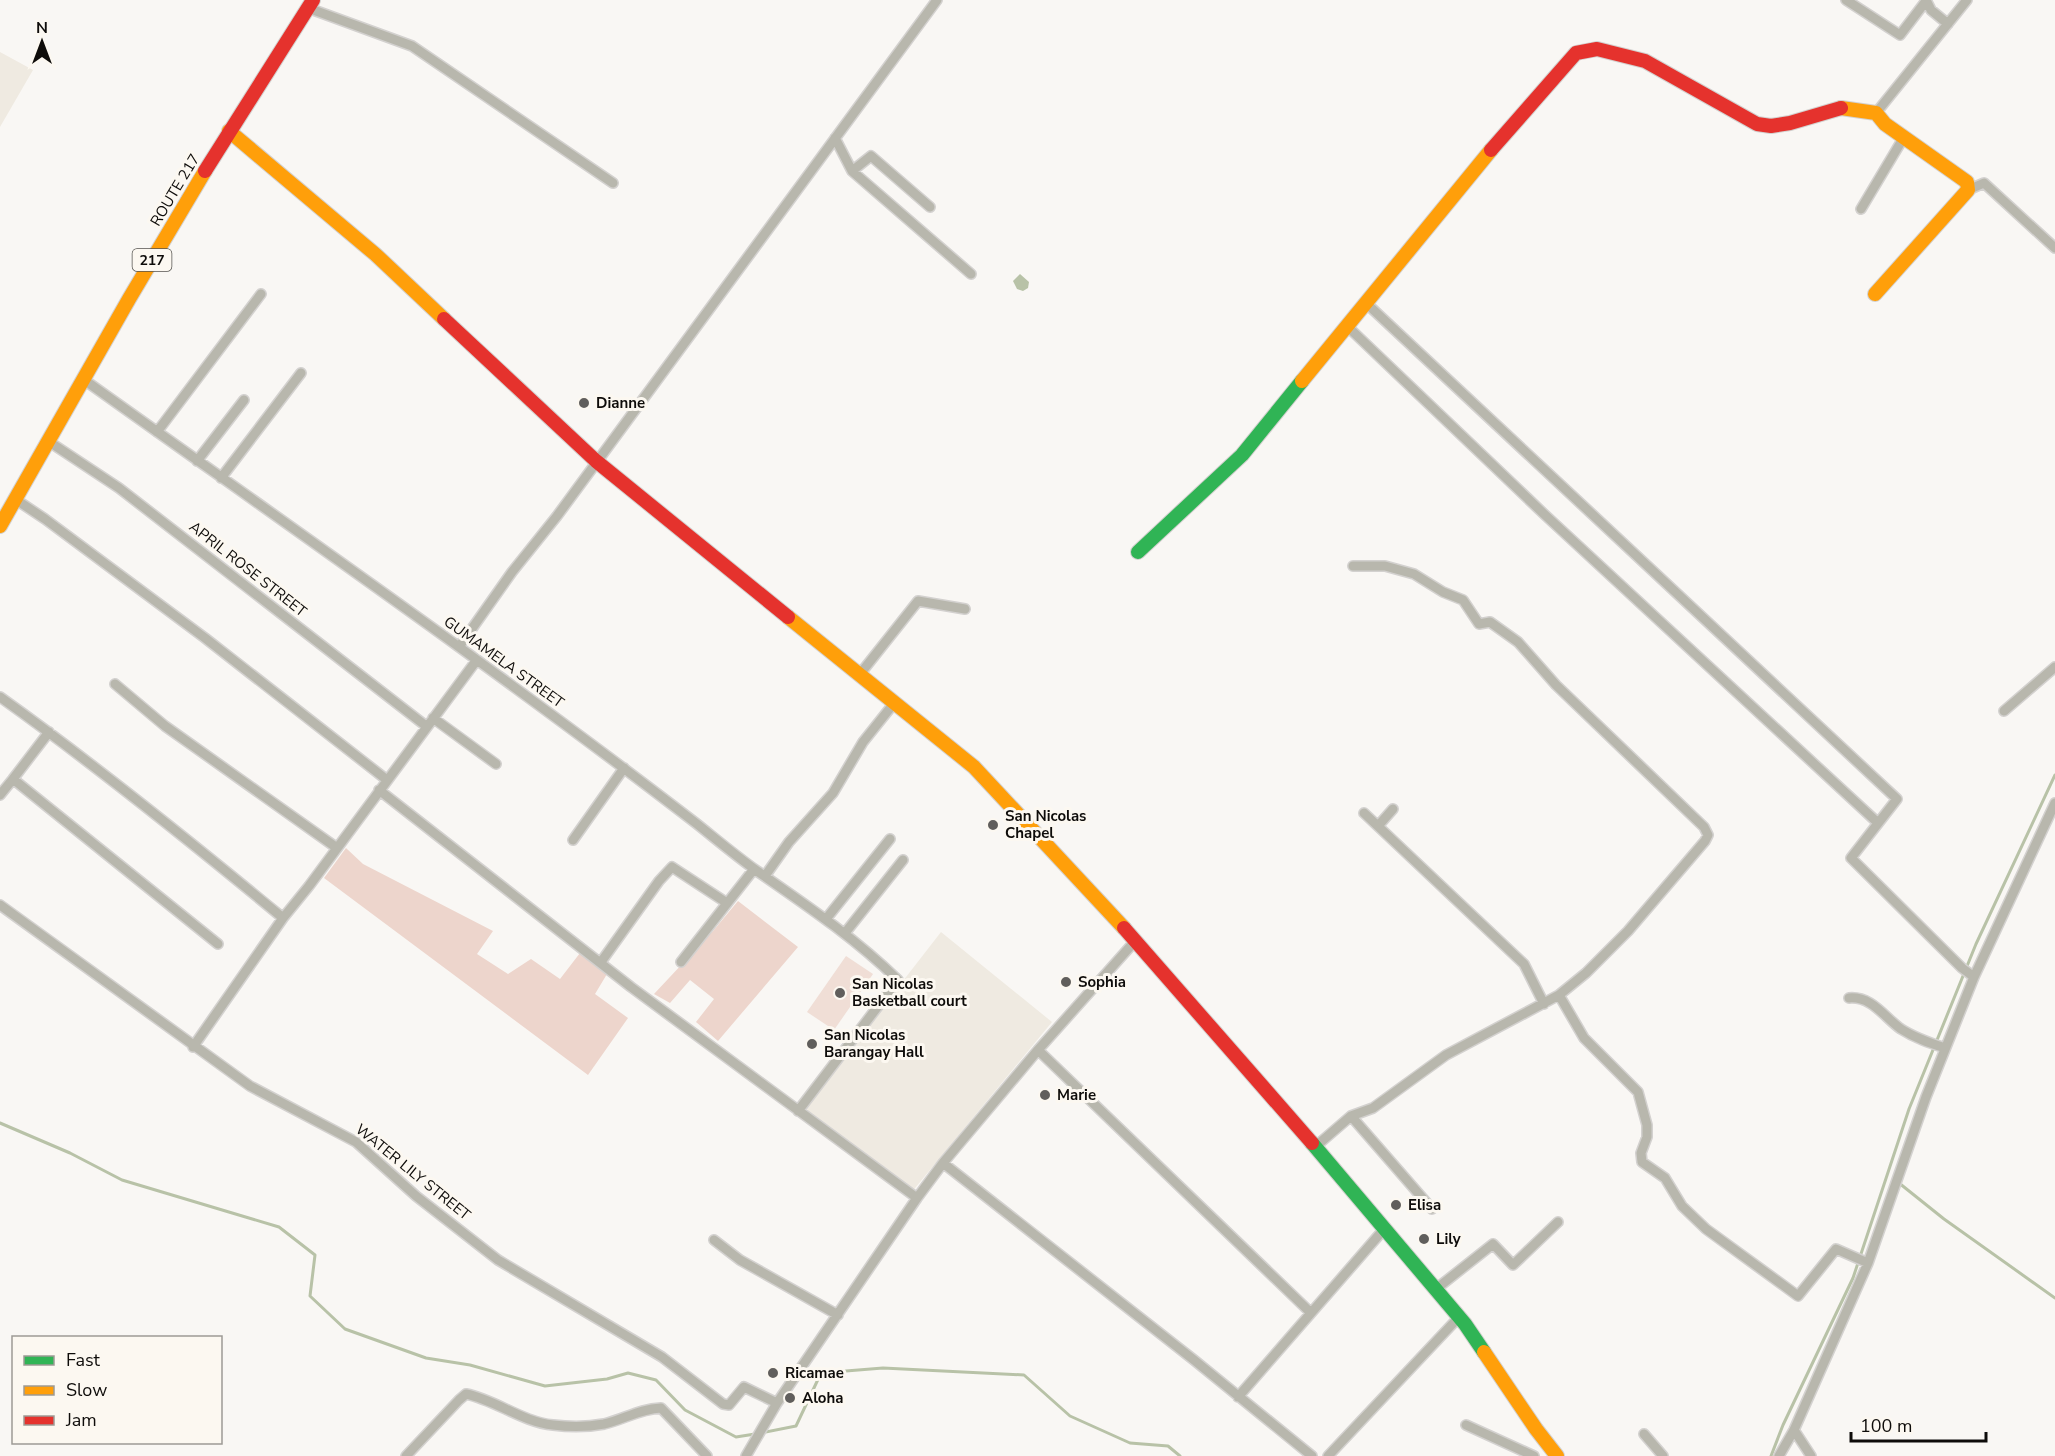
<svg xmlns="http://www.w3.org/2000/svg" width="2055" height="1456" font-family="'Nunito Sans',sans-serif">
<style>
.built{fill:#efeae1}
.green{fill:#f0ded6}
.forest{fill:#edd5cc}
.water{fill:#b8c2a7}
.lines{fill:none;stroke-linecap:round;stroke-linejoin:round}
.stream{stroke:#b8c2a7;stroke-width:3}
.street-casing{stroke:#d3d1cf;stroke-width:12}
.fast-casing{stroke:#d3d1cf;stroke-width:16}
.slow-casing{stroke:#d3d1cf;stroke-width:16}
.jam-casing{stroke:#d3d1cf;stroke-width:16}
.street{stroke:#b8b7ad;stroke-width:9}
.fast{stroke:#30b455;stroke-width:14}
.slow{stroke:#ff9f0a;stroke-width:14}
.jam{stroke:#e5322d;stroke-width:14}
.poi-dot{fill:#605e5c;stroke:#fcf8f1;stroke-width:2}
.labels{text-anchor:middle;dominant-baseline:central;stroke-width:6;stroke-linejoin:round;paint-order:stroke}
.shield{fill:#fcf8f1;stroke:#55534f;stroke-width:1.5}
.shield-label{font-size:14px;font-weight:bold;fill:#0e0c0a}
.street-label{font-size:15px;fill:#0e0c0a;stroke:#fcf8f1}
.poi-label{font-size:15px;font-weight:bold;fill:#0e0c0a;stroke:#fcf8f1;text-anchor:start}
</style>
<rect width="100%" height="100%" fill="#f9f7f4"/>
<path class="built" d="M0,52L33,70L0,127Z
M941,932L1052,1022L911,1193L808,1116L805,1107Z"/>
<path class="green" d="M846,956L873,974L834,1030L807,1012Z"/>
<path class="forest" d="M346,848L363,864L493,931L477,954L508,974L531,959L560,979L580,953L607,974L595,994L628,1018L588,1075L324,878Z
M738,901L798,947L718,1041L696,1022L714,999L690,980L670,1003L654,994L713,931Z"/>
<path class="water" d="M1020,274L1029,282L1028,288L1023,291L1017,289L1013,281Z"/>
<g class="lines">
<path class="stream" d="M0,1123L70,1153L122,1180L279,1227L315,1255L310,1296L345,1329L426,1358L470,1365L545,1386L607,1379L628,1373L656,1380L685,1410L736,1437L755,1434
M1899,1183L1944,1219L2055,1298
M761,1433L796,1426L821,1373L883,1368L1024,1375L1070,1416L1130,1443L1168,1446L1180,1456
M1771,1456L1783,1425L1853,1278L1909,1109L1976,944L2055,775"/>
<defs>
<path id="street" d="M1846,0L1900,35L1926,1
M1926,0L1931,10L1948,24
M308,8L412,46L613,183
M1876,113L1967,0
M835,138L852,171L971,274
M852,171L871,156L930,207
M1968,190L1984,183L2055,248
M1861,209L1904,137
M1366,303L1897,799L1851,858L1962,968L1974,977
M1347,326L1544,514L1878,823
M83,379C289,526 497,670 697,824C717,840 736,856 757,871C806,905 855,938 898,980L798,1111
M157,432L261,294
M48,441L119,488L426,726
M197,461L244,400
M221,478L301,373
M15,499L45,519L205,638L387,780
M459,647L512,572L557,516L937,0
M860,674L918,601L965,609
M115,684L165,726L337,848
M0,697C97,766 191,842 283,918
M2004,711L2055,667
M433,718L496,764
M13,779L49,732
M379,790L631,987L917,1198
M0,795L13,779L218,944
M1364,813L1524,964L1544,1004
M1378,826L1393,809
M573,840L624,768
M765,876L789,842L833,793L863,742L895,702
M0,905L250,1086L356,1142L416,1196L498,1260L662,1357L723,1404L729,1405L744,1387L777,1403
M826,919L890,839
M845,933L903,860
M601,962L659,881L672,867L727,903
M681,962L754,869
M1559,995L1584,1038L1638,1092L1647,1125V1137L1641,1153L1642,1162L1665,1178L1682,1206L1706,1229L1798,1296L1836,1249L1868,1263
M1849,998C1872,996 1884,1017 1901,1029C1915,1038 1930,1043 1945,1048
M193,1047L283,918L309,886L476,661
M1038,1050L1311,1313
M1351,1116L1432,1209
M1315,1147L1351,1116L1373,1108L1446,1055L1559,995L1586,973L1628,931L1705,841L1708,835L1704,827L1556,685L1518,642L1490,622L1479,624L1463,600L1443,592L1414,574L1385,566H1353
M943,1163L1194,1360L1312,1456
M714,1240L740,1260L838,1315
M1436,1289L1493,1244L1513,1265L1558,1222
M1238,1397L1385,1228
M1466,1425L1534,1456
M1794,1430L1811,1456
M1644,1434L1663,1456
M406,1456L459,1400L466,1394C496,1400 522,1422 553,1425C569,1427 588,1427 604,1424C625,1419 639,1409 661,1408L707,1456
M746,1456L777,1403L917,1198L943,1163L1038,1050L1136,940
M1328,1456L1459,1317
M1779,1456L1794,1430L1868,1263L1926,1097L1974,977L2055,803"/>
<path id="fast" d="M1138,552L1242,455L1302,381
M1312,1143L1465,1324L1484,1352"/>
<path id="slow" d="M1841,108L1876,113L1885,124L1967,182L1968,190L1875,294
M229,131L375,254L444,319
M1302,381L1491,150
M0,526L129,299L205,171
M788,617L974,767L1124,928
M1484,1352L1536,1429L1557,1456"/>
<path id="jam" d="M1491,150L1576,53L1597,49L1645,61L1757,124L1771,126L1790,123L1841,108
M205,171L313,0
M444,319L596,461L788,617
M1124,928L1312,1143"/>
</defs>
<use href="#street" class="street-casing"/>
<use href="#fast" class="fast-casing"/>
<use href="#slow" class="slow-casing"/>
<use href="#jam" class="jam-casing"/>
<use href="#street" class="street"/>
<use href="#fast" class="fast"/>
<use href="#slow" class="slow"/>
<use href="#jam" class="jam"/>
</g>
<g class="poi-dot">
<circle cx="584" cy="403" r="6"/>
<circle cx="993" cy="825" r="6"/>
<circle cx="1066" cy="982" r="6"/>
<circle cx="840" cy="993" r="6"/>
<circle cx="812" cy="1044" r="6"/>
<circle cx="1045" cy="1095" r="6"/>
<circle cx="1396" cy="1205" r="6"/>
<circle cx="1424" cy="1239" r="6"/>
<circle cx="773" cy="1373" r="6"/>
<circle cx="790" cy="1398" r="6"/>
</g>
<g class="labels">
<rect class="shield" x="132.5" y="249" width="39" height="22" rx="4.5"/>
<g class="shield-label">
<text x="152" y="260">217</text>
</g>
<g class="street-label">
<text transform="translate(175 190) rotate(-59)">ROUTE 217</text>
<text transform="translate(248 569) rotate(38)">APRIL ROSE STREET</text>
<text transform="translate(504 662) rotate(36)">GUMAMELA STREET</text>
<text transform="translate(413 1172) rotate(39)">WATER LILY STREET</text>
</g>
<g class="poi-label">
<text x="596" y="403">Dianne</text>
<text x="1005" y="816">San Nicolas<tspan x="1005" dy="17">Chapel</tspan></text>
<text x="1078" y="982">Sophia</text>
<text x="852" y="984">San Nicolas<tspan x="852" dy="17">Basketball court</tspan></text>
<text x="824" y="1035">San Nicolas<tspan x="824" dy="17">Barangay Hall</tspan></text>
<text x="1057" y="1095">Marie</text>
<text x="1408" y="1205">Elisa</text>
<text x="1436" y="1239">Lily</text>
<text x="785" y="1373">Ricamae</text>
<text x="802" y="1398">Aloha</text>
</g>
</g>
<rect x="12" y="1336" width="210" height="108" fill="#fcf8f1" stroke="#9d9a95" stroke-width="1.5"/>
<rect x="24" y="1356" width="30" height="9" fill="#30b455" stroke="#9d9a95" stroke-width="1.5"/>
<text x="66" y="1366" font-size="18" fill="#0e0c0a">Fast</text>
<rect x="24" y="1386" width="30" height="9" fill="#ff9f0a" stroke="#9d9a95" stroke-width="1.5"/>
<text x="66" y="1396" font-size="18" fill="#0e0c0a">Slow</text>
<rect x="24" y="1416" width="30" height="9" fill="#e5322d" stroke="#9d9a95" stroke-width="1.5"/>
<text x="66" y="1426" font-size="18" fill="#0e0c0a">Jam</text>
<g transform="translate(42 42)" stroke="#fcf8f1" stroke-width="4.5" paint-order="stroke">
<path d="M0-4.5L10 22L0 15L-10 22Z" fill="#0e0c0a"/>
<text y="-9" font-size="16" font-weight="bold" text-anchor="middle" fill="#0e0c0a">N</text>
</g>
<path d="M1851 1432v9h135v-9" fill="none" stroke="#0e0c0a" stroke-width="3"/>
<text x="1860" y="1432" font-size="18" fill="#0e0c0a" stroke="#fcf8f1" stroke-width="4.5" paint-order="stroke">100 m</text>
</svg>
